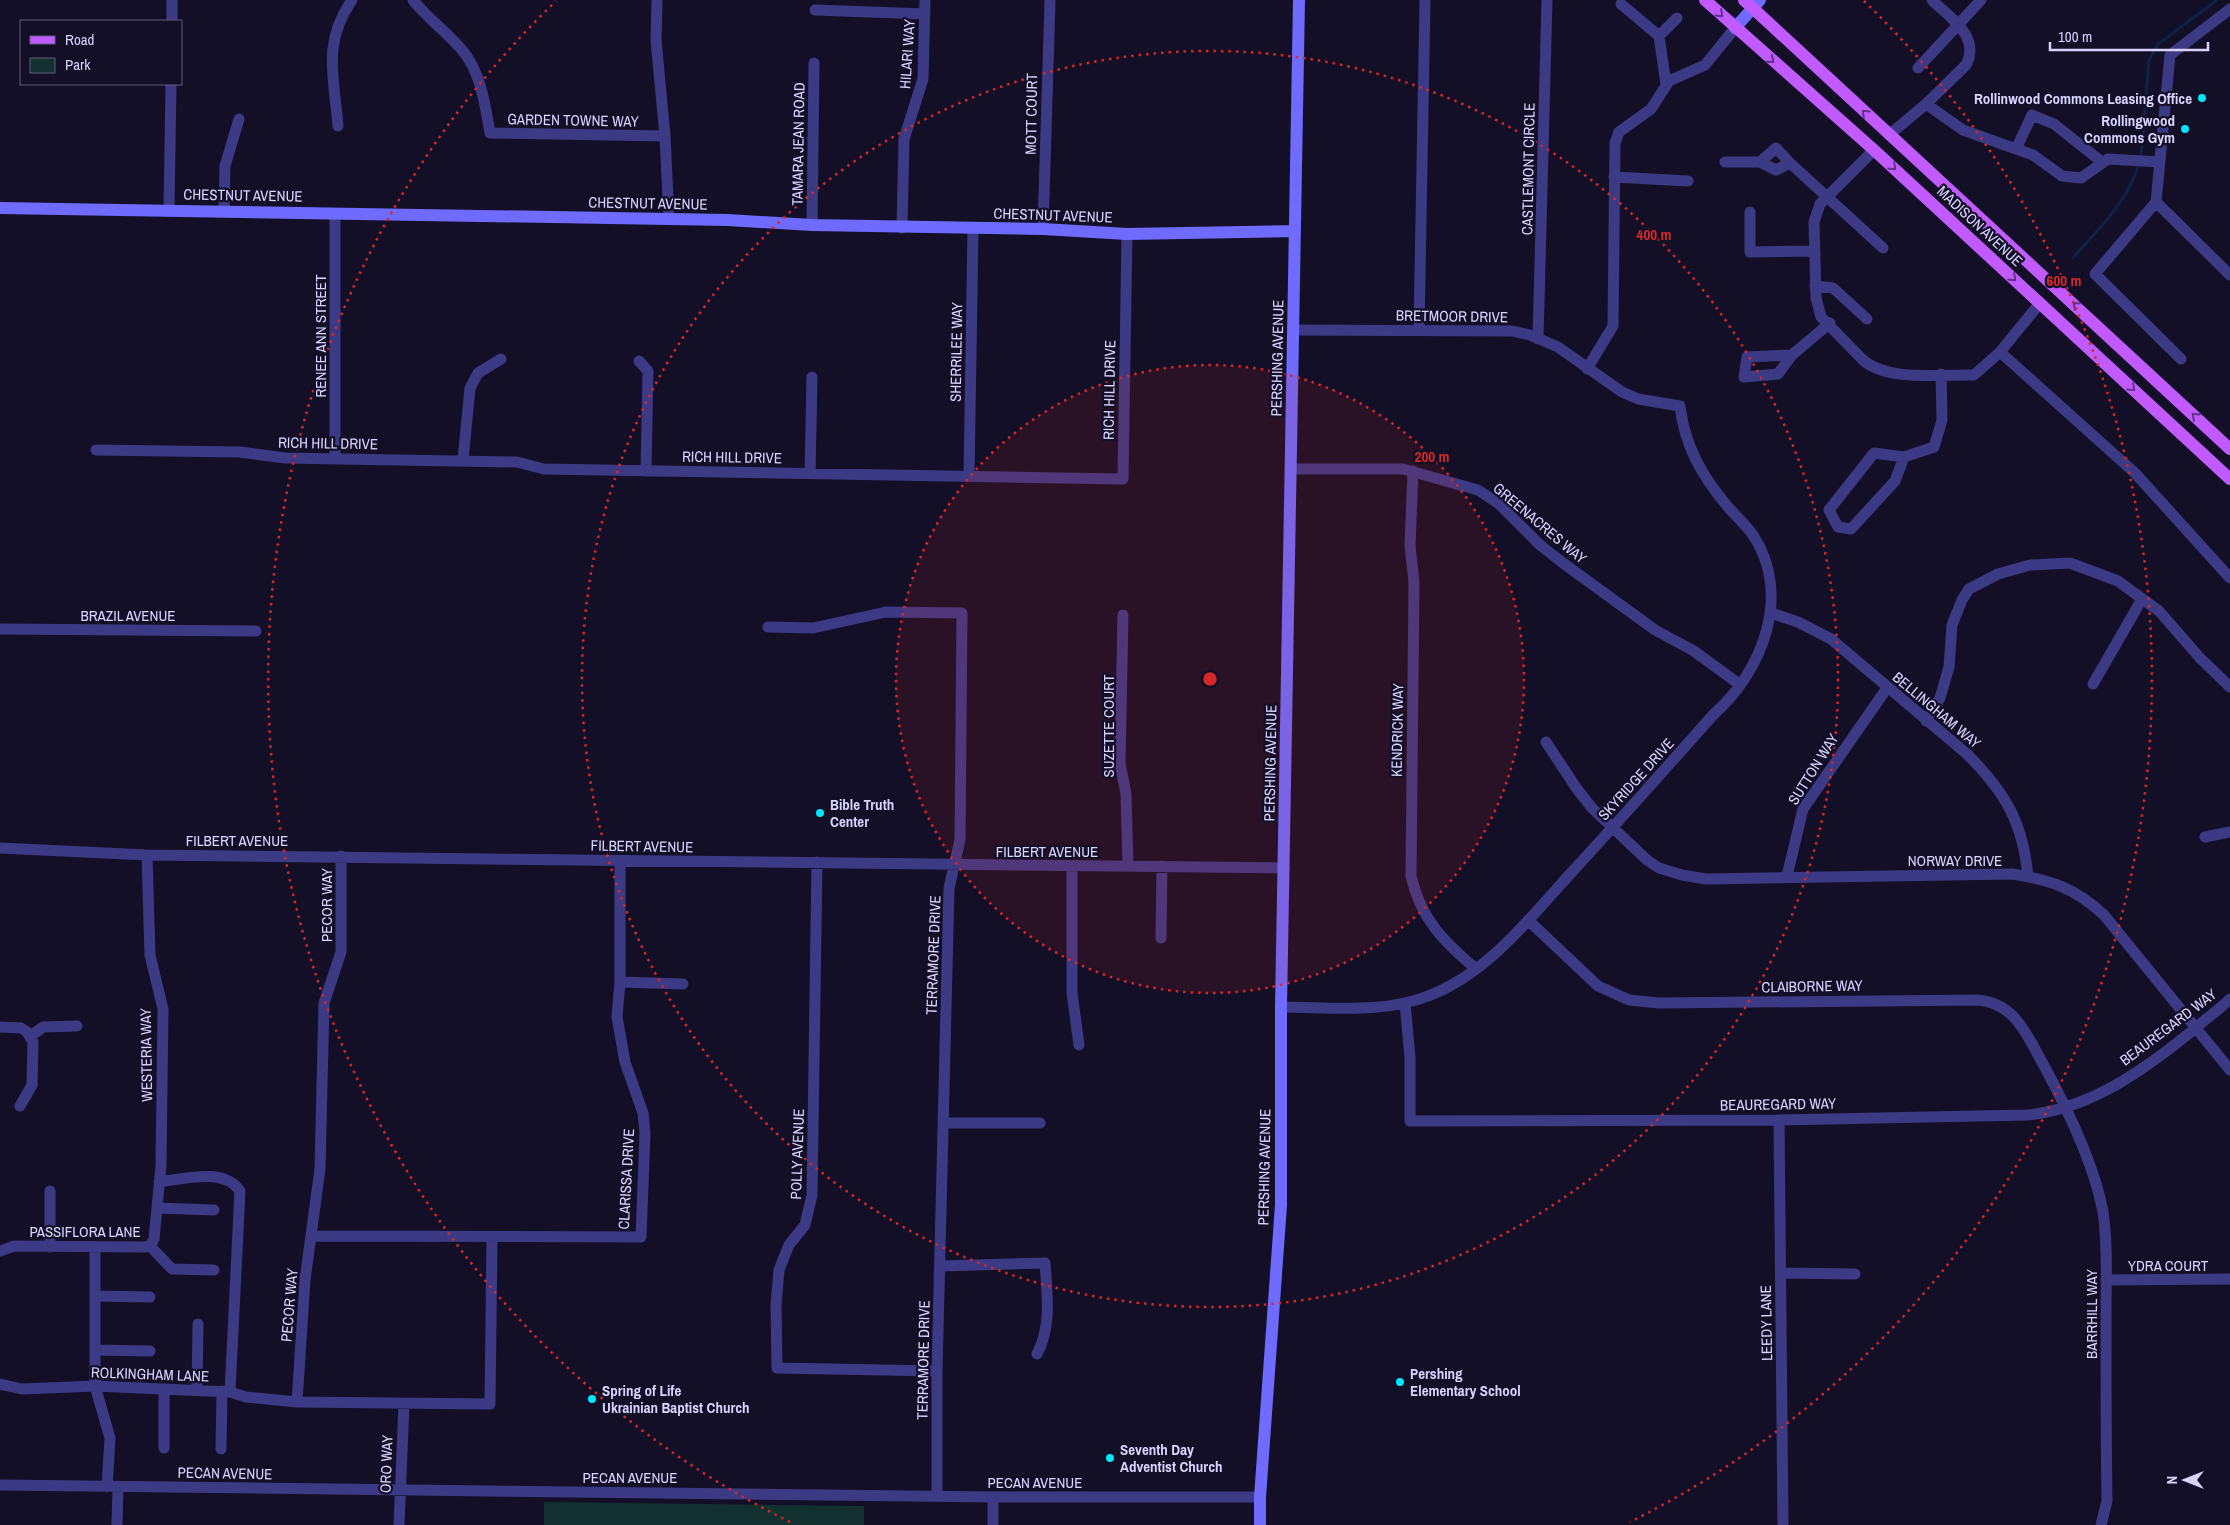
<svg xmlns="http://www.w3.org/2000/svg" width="2230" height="1525" font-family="'Archivo Narrow',sans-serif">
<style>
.green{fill:#12302f}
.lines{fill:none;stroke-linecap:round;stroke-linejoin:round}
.stream{stroke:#0c2248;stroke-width:3}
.street{stroke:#3d3a85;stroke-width:11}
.secondary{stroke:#6f6bff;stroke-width:12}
.primary{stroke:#c25bff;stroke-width:12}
.oneway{stroke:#623188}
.ring{fill:none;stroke:#d62828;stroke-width:2.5;stroke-dasharray:2.5 5}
.poi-dot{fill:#00e5ff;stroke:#130f26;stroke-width:2}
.labels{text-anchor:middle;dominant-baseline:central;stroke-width:4.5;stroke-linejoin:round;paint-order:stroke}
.street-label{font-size:15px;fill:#d9d4ff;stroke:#130f26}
.poi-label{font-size:15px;font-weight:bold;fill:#d9d4ff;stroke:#130f26;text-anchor:start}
.centre{fill:#d62828;stroke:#130f26;stroke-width:2.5}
.ring-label{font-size:15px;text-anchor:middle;font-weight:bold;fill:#d62828;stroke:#130f26;stroke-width:4.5;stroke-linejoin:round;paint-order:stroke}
</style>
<rect width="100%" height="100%" fill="#130f26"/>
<path class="green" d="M544,1502L864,1506V1525H544Z"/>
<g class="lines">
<path class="stream" d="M2141,157L2149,60L2158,44L2217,0
M2073,258C2098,229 2129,201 2139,163"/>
<path class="street" d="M413,0C428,19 447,32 462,50C481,72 485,105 490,133L665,136
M657,0L656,40L665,136L669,219
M1621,4L1659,36L1666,84
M2230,9L2170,55L2156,202L2230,275
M815,10L925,14
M172,21V0
M1659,36L1677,18
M1918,68L1981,0
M1926,104L1963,130L2033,155L2062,176L2081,178L2108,159L2160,162
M338,126C334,77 322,43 352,0
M1889,135L1926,104L1966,65C1981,36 1950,18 1932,0
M2016,149L2032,115L2054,124L2102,162
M1874,150L1820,204L1814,222L1816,298L1821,317L1863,360C1888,382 1942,374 1974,375L2000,352L2040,303
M1725,162H1760
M1790,163L1776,148L1760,162L1776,170L1790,163L1883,248
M1614,177L1688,181
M2156,202L2095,274L2181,359
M169,210L171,84
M224,211L225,166L239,119
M1750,212V252L1814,251
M335,214V459
M812,225L814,63
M902,228L904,139L923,79L925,0
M1043,229L1050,0
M1815,286L1833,288L1867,319
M1419,329L1425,0
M1538,339L1547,0
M2000,352L2135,473L2230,578
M1792,355L1778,374L1744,377L1747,357L1792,355L1830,323
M639,361L648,371L646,471
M1587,369L1613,326L1615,143L1619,132L1651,109L1669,81L1705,65L1735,28
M96,450L240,452L285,458L517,462L544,469L1123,479L1127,234
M1904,457L1895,481L1851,529L1838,527L1829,510L1874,453L1904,457L1934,447L1942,420L1941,374
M463,460L470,388L478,373L501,359
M1292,469H1403L1478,490L1499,504L1540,545L1563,563L1655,630L1694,651L1739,684
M1413,471L1410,546L1414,582L1411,876C1421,919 1443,941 1475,968
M810,473L812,377
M969,476L973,229
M1771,613L1798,622L1831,639L1967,754C2005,792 2023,822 2028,877
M1123,615L1120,763L1126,794L1128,866
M768,627L813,628L886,612L962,613L960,840L949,888L937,1371V1495
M0,629L256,631
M2093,684L2142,599
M1926,721L1940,698L1949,667L1952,625L1962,600L1969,589L1998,574L2030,565L2070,563L2118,581L2159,611L2200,658L2230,687
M1546,742L1577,789L1592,808L1647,860L1659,868L1682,875L1706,879L2012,874C2051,880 2075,888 2104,915L2230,1070
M2205,837L2230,832
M0,848L147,855L1284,868
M341,856V952L324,1003L320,1169L305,1280L297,1402L490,1404L492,1238
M817,862L812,1195L805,1225L789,1245L779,1270L776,1305L777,1368L937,1371
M1072,866V993L1079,1045
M1787,876L1803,809L1887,688
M1528,920L1598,986L1629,1000L1659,1003L1978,1000C2014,1003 2026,1033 2042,1062C2066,1106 2094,1162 2103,1212C2108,1246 2106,1281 2106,1315C2106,1377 2106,1439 2107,1501L2101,1525
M1161,938L1162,866
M620,982L683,984
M1405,1003L1410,1057V1121L1779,1120L2027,1115C2090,1109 2144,1070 2192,1031C2204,1020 2218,1011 2230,999
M1281,1007C1330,1007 1383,1014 1428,996C1487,974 1530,918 1571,873C1619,821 1666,768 1713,715C1763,671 1792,595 1753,535C1746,525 1736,516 1728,507C1702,476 1685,447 1680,406L1638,399L1622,392L1558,347L1530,335L1512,331L1293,330
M0,1027L21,1028L27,1032L33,1042L32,1085L20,1106
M31,1036L43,1027L77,1026
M1779,1120L1783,1525
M943,1123H1040
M159,1182C184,1179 224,1167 240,1191L230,1392
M158,1208L214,1210
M312,1236L641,1237L645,1133L643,1113L625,1062L617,1017L620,982V862
M150,1246L172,1269L214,1270
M50,1247V1191
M95,1248V1386L110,1438L107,1487
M0,1251L14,1246L144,1247L150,1246L154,1239L161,1166L163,1009L150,955L147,855
M941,1266L1045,1263C1047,1294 1052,1326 1037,1354
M1781,1273L1855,1274
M2106,1280L2230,1279
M95,1296L150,1297
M95,1350L150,1351
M0,1384L22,1389L95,1386L230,1392L246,1397L297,1402
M197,1390L198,1324
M164,1448V1389
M221,1449L222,1391
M0,1485L993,1497H1260
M117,1525L118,1487
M399,1525L404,1404
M993,1525V1497"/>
<path class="secondary" d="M1735,28L1760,0
M0,208L728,220L812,225L1043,229L1127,234L1295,231
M1260,1525V1497L1281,1205V1007L1299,0"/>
<path class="primary" d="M1705,0L1874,150L2230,479
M1744,0L2230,449"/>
</g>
<defs><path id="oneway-chevron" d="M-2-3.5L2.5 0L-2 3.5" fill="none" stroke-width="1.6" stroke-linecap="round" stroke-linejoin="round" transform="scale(1.25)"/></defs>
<g class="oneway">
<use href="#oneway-chevron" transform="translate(1720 14) rotate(43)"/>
<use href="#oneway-chevron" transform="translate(1771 60) rotate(41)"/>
<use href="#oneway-chevron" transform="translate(1865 113) rotate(-137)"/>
<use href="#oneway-chevron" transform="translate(1893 167) rotate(43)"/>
<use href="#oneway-chevron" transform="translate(2013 278) rotate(43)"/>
<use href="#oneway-chevron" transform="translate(2076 305) rotate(-138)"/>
<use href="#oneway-chevron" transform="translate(2132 388) rotate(42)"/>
<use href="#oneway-chevron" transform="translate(2195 416) rotate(-137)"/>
</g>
<circle cx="1210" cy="679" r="314" fill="#d62828" fill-opacity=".12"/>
<g class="ring">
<circle cx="1210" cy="679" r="314"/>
<circle cx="1210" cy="679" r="628"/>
<path d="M790 1522A942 942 0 0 1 556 1M1864 1A942 942 0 0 1 1630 1522"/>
</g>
<g class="poi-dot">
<circle cx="2202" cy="98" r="5"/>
<circle cx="2185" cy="129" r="5"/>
<circle cx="820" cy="813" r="5"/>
<circle cx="1400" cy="1382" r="5"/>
<circle cx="592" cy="1399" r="5"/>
<circle cx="1110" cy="1458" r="5"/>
</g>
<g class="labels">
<g class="street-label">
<text transform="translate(907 54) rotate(-86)">HILARI WAY</text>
<text transform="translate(1031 114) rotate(-89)">MOTT COURT</text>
<text transform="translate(573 120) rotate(1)">GARDEN TOWNE WAY</text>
<text transform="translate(798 144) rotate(-89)">TAMARA JEAN ROAD</text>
<text transform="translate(1528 169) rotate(-89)">CASTLEMONT CIRCLE</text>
<text transform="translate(243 195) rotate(1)">CHESTNUT AVENUE</text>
<text transform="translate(648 203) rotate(1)">CHESTNUT AVENUE</text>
<text transform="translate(1053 215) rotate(2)">CHESTNUT AVENUE</text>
<text transform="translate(1980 226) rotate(43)">MADISON AVENUE</text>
<text transform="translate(1452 316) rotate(1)">BRETMOOR DRIVE</text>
<text transform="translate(320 336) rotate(-90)">RENEE ANN STREET</text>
<text transform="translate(956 352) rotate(-89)">SHERRILEE WAY</text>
<text transform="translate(1277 358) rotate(-89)">PERSHING AVENUE</text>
<text transform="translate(1109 390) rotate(-89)">RICH HILL DRIVE</text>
<text transform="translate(328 443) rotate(1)">RICH HILL DRIVE</text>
<text transform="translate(732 457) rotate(1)">RICH HILL DRIVE</text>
<text transform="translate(1540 523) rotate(40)">GREENACRES WAY</text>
<text x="128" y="615">BRAZIL AVENUE</text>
<text transform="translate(1937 710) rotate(40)">BELLINGHAM WAY</text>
<text transform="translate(1108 726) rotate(-90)">SUZETTE COURT</text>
<text transform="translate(1397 730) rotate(-89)">KENDRICK WAY</text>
<text transform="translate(1270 763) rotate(-89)">PERSHING AVENUE</text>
<text transform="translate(1813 769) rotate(-58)">SUTTON WAY</text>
<text transform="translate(1636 779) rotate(-48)">SKYRIDGE DRIVE</text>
<text x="237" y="840">FILBERT AVENUE</text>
<text transform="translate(642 846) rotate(1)">FILBERT AVENUE</text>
<text x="1047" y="851">FILBERT AVENUE</text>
<text x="1955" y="860">NORWAY DRIVE</text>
<text transform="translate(326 905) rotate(-90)">PECOR WAY</text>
<text transform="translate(933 955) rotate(-88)">TERRAMORE DRIVE</text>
<text transform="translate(1812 986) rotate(-1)">CLAIBORNE WAY</text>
<text transform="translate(2168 1027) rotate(-37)">BEAUREGARD WAY</text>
<text transform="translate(146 1055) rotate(-91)">WESTERIA WAY</text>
<text transform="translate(1778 1104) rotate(-1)">BEAUREGARD WAY</text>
<text transform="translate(797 1154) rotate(-88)">POLLY AVENUE</text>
<text transform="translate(1264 1167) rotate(-89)">PERSHING AVENUE</text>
<text transform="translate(626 1179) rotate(-87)">CLARISSA DRIVE</text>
<text x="85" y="1231">PASSIFLORA LANE</text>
<text x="2168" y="1265">YDRA COURT</text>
<text transform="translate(289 1305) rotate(-85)">PECOR WAY</text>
<text transform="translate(2091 1314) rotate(-90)">BARRHILL WAY</text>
<text transform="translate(1766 1323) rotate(-91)">LEEDY LANE</text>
<text transform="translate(923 1360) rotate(-89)">TERRAMORE DRIVE</text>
<text transform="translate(150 1374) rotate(2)">ROLKINGHAM LANE</text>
<text transform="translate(386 1464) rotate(-88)">ORO WAY</text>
<text transform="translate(225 1473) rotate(1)">PECAN AVENUE</text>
<text x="630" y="1477">PECAN AVENUE</text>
<text x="1035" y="1482">PECAN AVENUE</text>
</g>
<g class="poi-label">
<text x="2192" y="98" text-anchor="end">Rollinwood Commons Leasing Office</text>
<text x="2175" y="120" text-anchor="end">Rollingwood<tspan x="2175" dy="17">Commons Gym</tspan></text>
<text x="830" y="804">Bible Truth<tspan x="830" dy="17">Center</tspan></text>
<text x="1410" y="1373">Pershing<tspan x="1410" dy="17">Elementary School</tspan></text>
<text x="602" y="1390">Spring of Life<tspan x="602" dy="17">Ukrainian Baptist Church</tspan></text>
<text x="1120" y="1449">Seventh Day<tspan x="1120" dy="17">Adventist Church</tspan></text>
</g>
</g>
<circle cx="1210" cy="679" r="8" class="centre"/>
<g class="ring-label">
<text x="1654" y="240">400 m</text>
<text x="2064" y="286">600 m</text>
<text x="1432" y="462">200 m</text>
</g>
<rect x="20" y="20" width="162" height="65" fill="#130f26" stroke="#625e7d"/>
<rect x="30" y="36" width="25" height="8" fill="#c25bff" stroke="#625e7d"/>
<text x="65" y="45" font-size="15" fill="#d9d4ff">Road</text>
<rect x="30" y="58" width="25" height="15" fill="#12302f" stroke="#625e7d"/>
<text x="65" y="70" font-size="15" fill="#d9d4ff">Park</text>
<g transform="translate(2185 1480) rotate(270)" stroke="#130f26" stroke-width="4" paint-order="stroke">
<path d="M0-4L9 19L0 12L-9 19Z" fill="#d9d4ff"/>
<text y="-8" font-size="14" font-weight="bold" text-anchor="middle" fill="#d9d4ff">N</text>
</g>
<path d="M2050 42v8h158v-8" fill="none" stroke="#d9d4ff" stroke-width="2.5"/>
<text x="2058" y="42" font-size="15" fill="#d9d4ff" stroke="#130f26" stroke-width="4" paint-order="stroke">100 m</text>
</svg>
